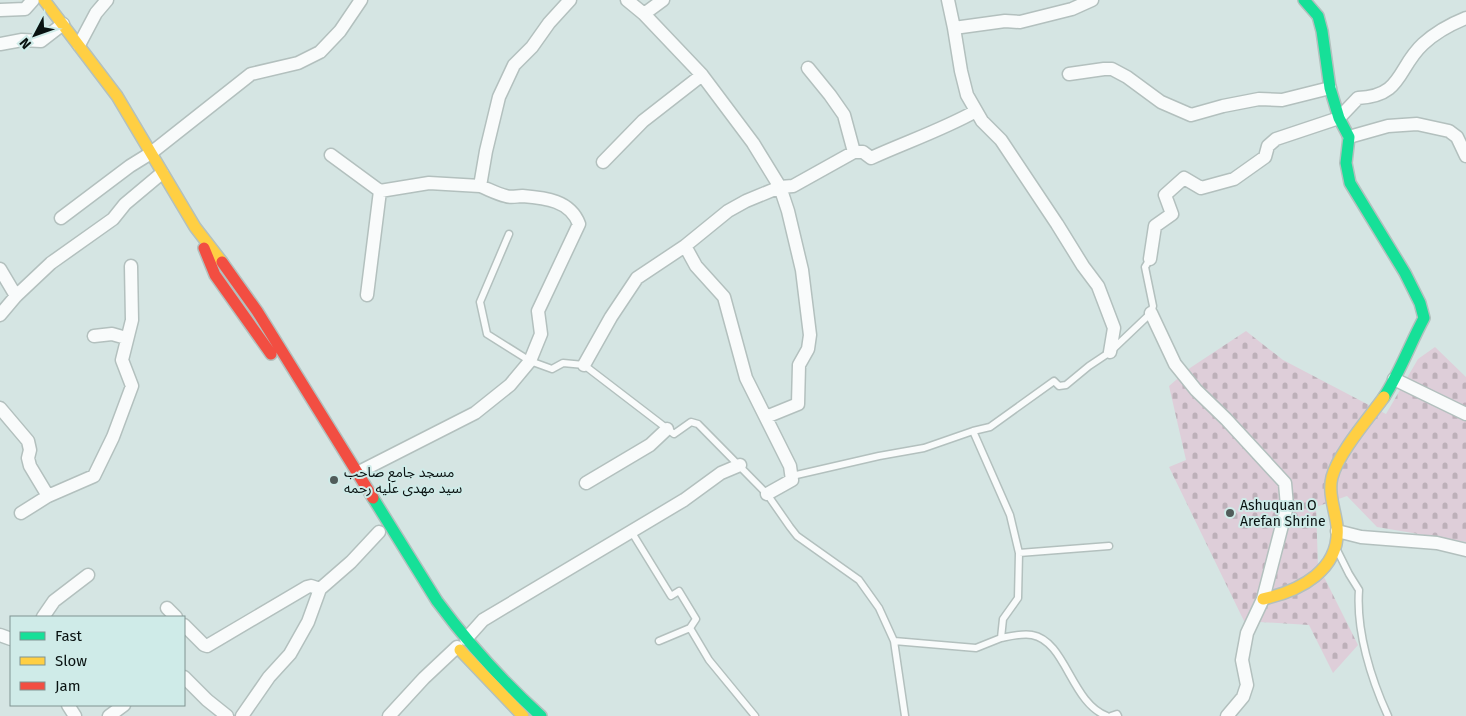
<svg xmlns="http://www.w3.org/2000/svg" width="1466" height="716" font-family="'Fira Sans','Noto Sans Arabic',sans-serif">
<style>
.cemetery{fill:url(#cemetery-stones)}
.lines{fill:none;stroke-linecap:round;stroke-linejoin:round}
.lane-casing{stroke:#b3c0be;stroke-width:9}
.street-casing{stroke:#b3c0be;stroke-width:15}
.fast-casing{stroke:#b3c0be;stroke-width:14}
.slow-casing{stroke:#b3c0be;stroke-width:14}
.jam-casing{stroke:#b3c0be;stroke-width:14}
.lane{stroke:#f9fbfb;stroke-width:6}
.street{stroke:#f9fbfb;stroke-width:12}
.fast{stroke:#16e098;stroke-width:11}
.slow{stroke:#ffcf43;stroke-width:11}
.jam{stroke:#f24e42;stroke-width:11}
.poi-dot{fill:#505c5a;stroke:#cfebe8;stroke-width:2}
.labels{text-anchor:middle;dominant-baseline:central;stroke-width:4;stroke-linejoin:round;paint-order:stroke}
.poi-label{font-size:14px;fill:#091211;stroke:#cfebe8;text-anchor:start}
</style>
<defs>
<pattern id="cemetery-stones" width="16" height="16" patternUnits="userSpaceOnUse" patternTransform="scale(1.25)"><rect width="16" height="16" fill="#deced9"/><path d="M2 7V4a2 2 0 0 1 4 0v3zM10 15v-3a2 2 0 0 1 4 0v3z" fill="#bdb0b9"/></pattern>
</defs>
<rect width="100%" height="100%" fill="#d5e5e3"/>
<path class="cemetery" d="M1246,331L1283,360L1386,414L1418,359L1435,347L1466,377V542L1377,527L1347,496L1316,507L1318,565L1358,645L1333,673L1309,625L1244,621L1169,467L1186,460L1169,386L1190,368Z"/>
<g class="lines">
<defs>
<path id="lane" d="M509,234L480,302L487,334L530,361L552,369L563,363L584,365L674,434L691,422L698,424L767,494L790,527L797,536L859,580L879,608L894,641
M792,476L879,456L924,448L973,431
M631,531L671,596L679,591L696,619L690,628L659,641
M1338,552L1349,574L1359,590C1356,631 1371,679 1388,716
M1019,553L1109,546
M690,628L709,660L755,716
M1001,638C1011,636 1023,633 1032,635C1066,641 1071,703 1107,716
M905,716L894,641L976,648L1001,638L1003,619L1018,598L1019,553L1010,515L973,431L990,427L1054,381L1059,386L1066,385L1089,366L1110,352L1151,313L1153,306L1145,267L1150,259
M1111,716L1117,714L1118,716"/>
<path id="street" d="M627,0L644,14L702,75L753,143L780,187L788,211L802,270L810,335L808,349L799,365L798,404L766,417
M948,0L954,28L1005,21L1020,22L1072,9L1092,0
M0,10L25,9L33,0
M644,14L663,0
M954,28L961,71L967,95L982,121L1001,140L1057,224L1083,266L1098,286L1114,328L1110,352
M0,44L22,40L41,41L63,24
M79,45L96,13L107,0
M808,68L830,95L844,115L854,152
M1069,74L1104,69H1112L1127,77L1161,102L1191,115L1223,106L1259,99L1282,100L1330,88
M1349,137L1388,126L1417,124L1449,131L1457,137L1466,156
M331,155L380,191L429,183L480,186
M603,162L643,121L702,75
M61,218L130,166L151,153L251,74L298,63L320,52L340,31L361,0
M685,246L728,211L746,201L780,187L793,186L854,152H863L871,158C906,142 942,130 976,111
M1150,259L1155,226L1172,214L1165,195L1184,178L1201,188L1234,179L1265,157L1268,146L1276,139L1339,118L1358,98C1403,96 1397,68 1423,44C1435,33 1451,24 1466,18
M0,269L16,296
M367,295L380,191
M1151,313L1175,364L1196,390L1226,419L1285,483L1287,506L1263,599L1247,633L1242,660L1247,685L1243,697L1227,716
M0,315L16,296L51,263L113,219L125,204L162,173
M94,336L112,334L126,338
M584,365L611,317L637,278L685,246L696,266L724,297L746,378L790,466L792,480L767,494
M1394,379L1466,414
M0,408L28,441L30,450L28,458L30,466L48,496
M357,473L475,413L510,385L530,361L541,334L538,311L579,224C570,200 545,198 522,196C517,196 511,198 506,196C497,194 488,189 480,186L486,151L499,97L514,65L532,47L549,23L570,0
M586,483L650,445L667,429
M21,513L48,496L94,476L113,437L132,386L122,360L132,320L131,266
M1337,531L1361,537L1437,543L1466,550
M167,608L176,617
M43,617L54,601L88,575
M184,625L204,645L207,646L307,587L311,586L320,589
M0,635L11,639
M466,639L483,620L684,500L721,473L740,465
M184,677L207,700L227,716
M68,705L75,716
M109,716L124,705
M242,716L269,677L290,654L308,622L320,589L351,562L379,532
M389,716L424,678L457,647"/>
<path id="fast" d="M1304,0L1318,16L1322,31L1330,88L1339,118L1349,137L1346,163L1350,183L1405,273L1420,303L1424,318C1410,344 1400,372 1384,397
M373,498L437,601C468,643 502,681 541,716"/>
<path id="slow" d="M44,0L117,96L195,227L222,262
M1263,599C1300,591 1341,570 1337,526C1335,510 1328,493 1332,477C1339,452 1369,418 1384,397
M460,650L523,716"/>
<path id="jam" d="M204,248L215,275L271,354
M222,262L257,311L373,498"/>
</defs>
<use href="#lane" class="lane-casing"/>
<use href="#street" class="street-casing"/>
<use href="#fast" class="fast-casing"/>
<use href="#slow" class="slow-casing"/>
<use href="#jam" class="jam-casing"/>
<use href="#lane" class="lane"/>
<use href="#street" class="street"/>
<use href="#fast" class="fast"/>
<use href="#slow" class="slow"/>
<use href="#jam" class="jam"/>
</g>
<g class="poi-dot">
<circle cx="334" cy="480" r="5"/>
<circle cx="1230" cy="513" r="5"/>
</g>
<g class="labels">
<g class="poi-label">
<text x="344" y="472">مسجد جامع صاحب<tspan x="344" dy="16">سید مهدی علیه رحمه</tspan></text>
<text x="1240" y="505">Ashuquan O<tspan x="1240" dy="16">Arefan Shrine</tspan></text>
</g>
</g>
<rect x="10" y="616" width="175" height="90" fill="#cfebe8" stroke="#809492"/>
<rect x="20" y="632" width="25" height="8" fill="#16e098" stroke="#809492"/>
<text x="55" y="641" font-size="15" fill="#091211">Fast</text>
<rect x="20" y="657" width="25" height="8" fill="#ffcf43" stroke="#809492"/>
<text x="55" y="666" font-size="15" fill="#091211">Slow</text>
<rect x="20" y="682" width="25" height="8" fill="#f24e42" stroke="#809492"/>
<text x="55" y="691" font-size="15" fill="#091211">Jam</text>
<g transform="translate(35 35) rotate(229)" stroke="#cfebe8" stroke-width="4" paint-order="stroke">
<path d="M0-4L9 19L0 12L-9 19Z" fill="#091211"/>
<text y="-8" font-size="14" font-weight="bold" text-anchor="middle" fill="#091211">N</text>
</g>
</svg>
